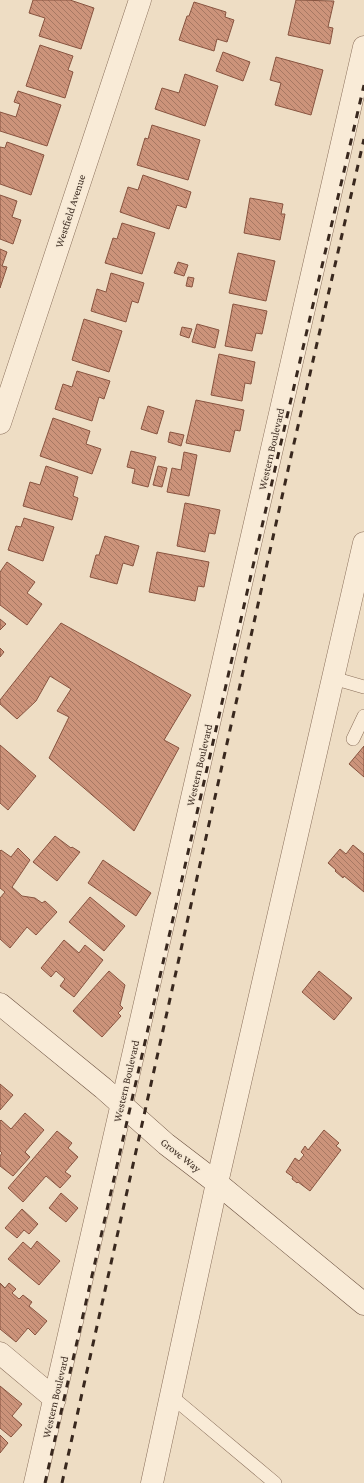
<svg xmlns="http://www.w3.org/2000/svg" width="364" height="1483" font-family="'Crimson Pro',serif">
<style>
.building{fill:url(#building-back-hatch);stroke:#885440}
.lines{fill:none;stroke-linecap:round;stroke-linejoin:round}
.lane-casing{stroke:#896e5a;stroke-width:14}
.street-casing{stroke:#896e5a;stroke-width:23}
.secondary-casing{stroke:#6a4f3e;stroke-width:23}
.lane{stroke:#f9ebd7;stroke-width:13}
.street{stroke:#f9ebd7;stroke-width:22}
.secondary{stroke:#f9ebd7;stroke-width:22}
.rail{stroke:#39281e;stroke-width:3;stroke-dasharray:7 7;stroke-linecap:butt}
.labels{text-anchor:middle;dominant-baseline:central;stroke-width:3;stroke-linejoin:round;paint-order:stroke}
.street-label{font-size:11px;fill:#39281e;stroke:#f5e8d4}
</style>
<defs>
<pattern id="building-back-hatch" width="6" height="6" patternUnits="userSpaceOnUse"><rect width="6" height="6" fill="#cc937a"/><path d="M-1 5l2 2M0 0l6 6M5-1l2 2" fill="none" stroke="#a77863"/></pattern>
</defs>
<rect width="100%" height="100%" fill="#eeddc4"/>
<path class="building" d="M33,0H70L94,8L81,49L39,36L45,18L29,13Z
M296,0L334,1L328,27L333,28L330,44L288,35Z
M194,2L226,12L225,17L234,20L227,42L217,39L214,51L179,40L187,16H189Z
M40,45L73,56L68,70L73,72L65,98L26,86Z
M223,52L250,62L243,81L216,71Z
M276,57L323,70L311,115L275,105L281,83L270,80Z
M185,74L218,86L205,126L155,109L162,88L179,93Z
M18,91L61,105L47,146L0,131V112L16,117L20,104L14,102Z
M152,125L200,140L188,180L137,165L145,138L148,139Z
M7,142L44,155L31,195L0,184V147L5,148Z
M143,175L191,192L186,208L177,205L169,229L120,212L128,187L138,190Z
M0,195L17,201L12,217L21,220L13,244L0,239Z
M250,198L283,204L281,214H285L280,240L244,233Z
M122,223L155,233L142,274L105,263L113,238L117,239Z
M0,249L7,252L2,266L7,267L0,288Z
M238,253L275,261L266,301L229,293Z
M178,262L188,265L184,276L174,273Z
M111,273L144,283L138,303L132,301L126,322L91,311L97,289L106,292Z
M188,277L194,278L192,287L186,286Z
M233,304L267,311L262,334L256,333L252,351L225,346Z
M84,319L122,331L109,372L72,360Z
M197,324L219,330L215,348L192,342Z
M182,327L192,329L189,338L180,335Z
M219,354L255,362L251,384L245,383L242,401L211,395Z
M77,371L110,381L104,399L99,397L92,421L55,409L63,384L72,387Z
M196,400L244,410L240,431L235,430L230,452L186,443Z
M148,406L164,411L157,434L141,429Z
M53,418L90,431L86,444L101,449L92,474L40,456Z
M170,432L184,435L181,446L168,442Z
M131,451L156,457L148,487L132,483L135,469L127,467Z
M184,452L197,455L189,496L167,492L172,468L181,470Z
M46,466L78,477L73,496L78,498L72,520L23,506L30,482L40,485Z
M158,466L167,468L162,487L153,485Z
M185,503L220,510L215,534L209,533L205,552L177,546Z
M24,518L54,527L43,561L8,550L16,526L21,527Z
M105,536L139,546L133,566L123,563L117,584L90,577L96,555H99Z
M157,552L209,562L204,587L198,586L195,601L149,592Z
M7,562L35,582L27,593L42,604L27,625L0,605V572Z
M0,619L6,624L0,630Z
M61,623L191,695L164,740L179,748L134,831L49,758L69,717L57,711L71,689L50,676L36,701L17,719L0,704V700Z
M0,648L4,652L0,657Z
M0,745L36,776L8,810L0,803Z
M364,746V777L349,764Z
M55,836L71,848L72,847L80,852L57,881L33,862Z
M353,845L364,854V892L344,876L343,878L335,871L336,870L328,863L340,849L346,854Z
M18,848L30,860L12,887L22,896L35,898L42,903L45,901L57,912L36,935L27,927L10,948L0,939V898L5,892L0,888V851L1,850L11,857Z
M103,860L151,893L136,916L88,883Z
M90,897L125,926L104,951L69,922Z
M64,940L79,953L85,945L103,960L74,997L60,986L65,979L56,971L51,977L41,968Z
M109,971L125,985L120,1005L123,1008L118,1013L121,1016L102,1037L73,1011Z
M319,971L352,998L334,1020L302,992Z
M0,1084L13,1095L0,1110Z
M25,1113L44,1130L25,1152L30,1157L13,1176L0,1166V1156L2,1153L0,1151V1121L1,1120L11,1129Z
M324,1130L339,1143L336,1146L341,1150L310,1191L298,1182L297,1183L292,1179L293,1177L286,1172L295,1158L299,1161L304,1155L301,1152L305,1146L308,1150Z
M57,1131L72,1143L68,1148L78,1157L65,1172L71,1176L60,1188L46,1176L23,1202L8,1188Z
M61,1193L78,1208L66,1222L49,1208Z
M22,1209L38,1224L29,1234L24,1230L17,1238L5,1228Z
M37,1241L60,1261L39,1285L8,1259L23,1242L31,1249Z
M0,1283L5,1288L9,1283L16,1289L12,1293L19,1299L23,1295L32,1302L29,1306L47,1321L35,1335L28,1328L16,1342L0,1329Z
M0,1386L22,1404L12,1416L22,1425L11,1437L0,1428Z
M0,1435L8,1443L0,1453Z"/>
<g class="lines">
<defs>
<path id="lane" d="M333,678L364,687
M353,739L364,716
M171,1396L275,1483"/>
<path id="street" d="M0,423L140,0
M0,1353L55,1399
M35,1483L364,47
M152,1483L217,1183L364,543"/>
<path id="secondary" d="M0,1004L103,1088L166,1144L217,1183L364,1304"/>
</defs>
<use href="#lane" class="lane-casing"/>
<use href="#street" class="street-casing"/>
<use href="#secondary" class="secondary-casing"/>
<use href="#lane" class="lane"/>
<use href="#street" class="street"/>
<use href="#secondary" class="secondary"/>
<path class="rail" d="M45,1483L280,447L364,85
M62,1483L292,452L364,139"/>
</g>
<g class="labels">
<g class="street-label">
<text transform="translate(70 211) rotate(-72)">Westfield Avenue</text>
<text transform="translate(271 449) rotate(-77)">Western Boulevard</text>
<text transform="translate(199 765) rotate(-77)">Western Boulevard</text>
<text transform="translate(126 1081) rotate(-77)">Western Boulevard</text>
<text transform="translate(181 1155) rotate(38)">Grove Way</text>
<text transform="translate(55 1397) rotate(-77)">Western Boulevard</text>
</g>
</g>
</svg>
